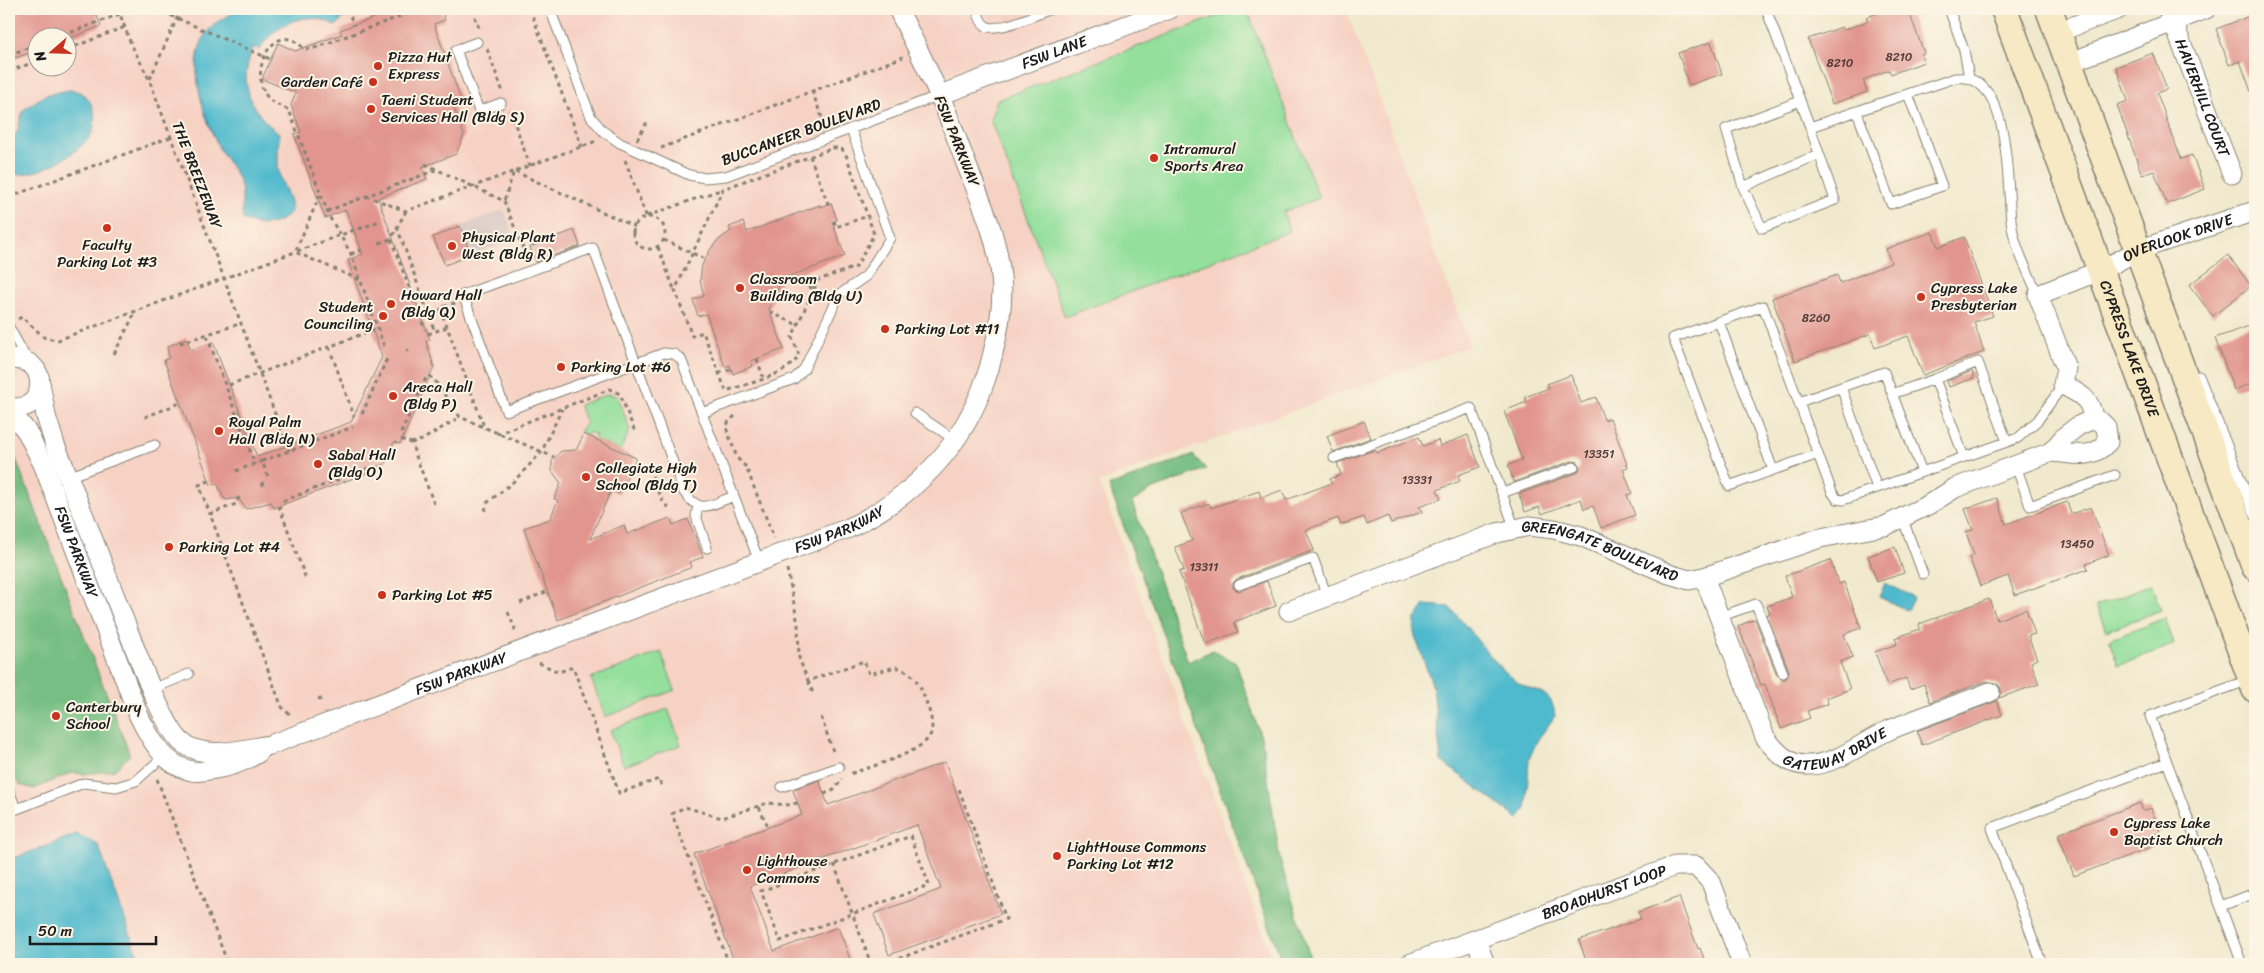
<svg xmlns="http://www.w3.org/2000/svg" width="2264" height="973" font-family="Sriracha,sans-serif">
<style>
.built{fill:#f6d2c4;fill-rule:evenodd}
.industrial{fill:#d1bfbe}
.green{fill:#93df9b;stroke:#587e5c}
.forest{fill:#76be83;stroke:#496d50}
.water{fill:#50bacd;stroke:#366b74}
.building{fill:#e1958e}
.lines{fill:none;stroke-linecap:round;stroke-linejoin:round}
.lane-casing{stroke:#868274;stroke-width:11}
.street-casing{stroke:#868274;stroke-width:21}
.secondary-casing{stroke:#868274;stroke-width:29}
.path{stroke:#868274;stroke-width:3;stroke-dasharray:4 4;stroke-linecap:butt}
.lane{stroke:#fff;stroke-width:9}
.street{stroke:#fff;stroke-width:19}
.secondary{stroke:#f6e9c3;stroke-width:26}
.poi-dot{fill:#c8321e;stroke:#fcf5e5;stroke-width:2}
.labels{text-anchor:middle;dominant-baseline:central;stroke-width:4;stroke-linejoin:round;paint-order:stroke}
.number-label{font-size:12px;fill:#4d3a38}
.street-label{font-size:15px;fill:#1c1c1c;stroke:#fcf5e5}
.poi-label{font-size:15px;fill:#1c1c1c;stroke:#fcf5e5;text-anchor:start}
</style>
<rect width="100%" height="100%" fill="#fcf5e5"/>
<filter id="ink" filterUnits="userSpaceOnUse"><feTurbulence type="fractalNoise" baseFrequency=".02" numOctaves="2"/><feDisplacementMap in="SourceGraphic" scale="10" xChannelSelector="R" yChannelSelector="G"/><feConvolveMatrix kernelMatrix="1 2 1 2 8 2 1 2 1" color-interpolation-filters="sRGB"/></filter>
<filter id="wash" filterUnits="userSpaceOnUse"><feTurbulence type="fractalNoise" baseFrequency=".0096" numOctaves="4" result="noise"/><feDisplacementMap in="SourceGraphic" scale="20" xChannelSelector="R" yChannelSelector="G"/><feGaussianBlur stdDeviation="1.12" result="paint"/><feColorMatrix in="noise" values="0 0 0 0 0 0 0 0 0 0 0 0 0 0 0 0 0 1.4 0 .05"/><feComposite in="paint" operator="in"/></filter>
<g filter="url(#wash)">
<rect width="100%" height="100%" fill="#f1e9cd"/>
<path class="built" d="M9,9H1346L1470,346L1099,482L1274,964H9ZM38,38H68V68H38Z"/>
<path class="industrial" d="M504,210L515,239L471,255L460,226Z"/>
<path class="green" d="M1236,9H1247L1319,198L1283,212L1290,231L1065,317L990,119L997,100Z
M608,394L617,396L630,430L620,451L594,439L596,435L590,432L588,435L579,431L586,423L579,405Z
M2151,584L2161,610L2106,631L2096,606Z
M2165,618L2174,644L2118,666L2109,640Z
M661,652L675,690L605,717L591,678Z
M668,709L681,745L624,766L610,730Z"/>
<path class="forest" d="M9,441L130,755L115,770L84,774L71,773L34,789L20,785L12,774L9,764Z
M1193,455L1206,469L1151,490L1132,502L1188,662L1213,650L1236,663L1262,740L1280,860L1312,964H1283L1109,486Z"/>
<path class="water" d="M243,9H356L344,17L336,26C308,8 274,23 260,50L254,47C237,80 249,112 279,133C279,147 276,162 280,176C284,190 291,196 291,212C278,226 259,229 243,219C241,207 244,192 239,181C235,169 225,160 219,148C204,117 184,62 208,31C217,20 231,14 243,9Z
M69,90C90,90 100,114 92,133C82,153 31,181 9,173V139L17,133L23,110L45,95Z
M1885,583L1914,597L1907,610L1879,597Z
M1425,605L1449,607C1472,630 1490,661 1516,681C1534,696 1552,686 1555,716L1537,741L1529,759L1526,809L1518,819L1441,761L1433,687L1414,633L1415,619Z
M77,834L98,845L141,964H9V860Z"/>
<g id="blocks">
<path class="building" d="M9,9H94L101,26L70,38H38V50L9,60Z
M399,9H441L445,20L434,24L461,100L452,103L464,135L456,154L422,167L427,179L378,198L430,340L426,341L434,367L400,444L394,442L385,464L376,467L375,470L274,508L271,502L246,509L238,498L226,500L223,497L217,483L211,485L164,360L169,358L167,347L186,338L191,350L213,342L257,457L351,422L382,357L348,260L363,254L346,210L325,218L294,134L301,132L291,105L296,93L262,79L278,43L295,51L342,34L340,30Z
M1890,9H1908L1924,53L1921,54L1924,62L1891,74L1889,70L1863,80L1867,92L1832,104L1808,39L1842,27L1843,30L1868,21L1866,17Z
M2255,14V99L2254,100L2240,61L2229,65L2216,29Z
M1711,42L1722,74L1689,85L1678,53Z
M2153,53L2167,89L2157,93L2181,159L2192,155L2205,189L2167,204L2154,171L2142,175L2117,105L2128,101L2116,67Z
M831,203L837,220L832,222L845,256L782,279L769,309L784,349L751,361L753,366L733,374L730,365L725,367L706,314L698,316L693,300L704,296L700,280L702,265L710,250L716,242L731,231L729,227L743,222L747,232L820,205V207Z
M460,226L471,255L445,265L433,237Z
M574,230L580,246L536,262L530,247Z
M1932,232L1938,247L1964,237L1993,316L1974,322L1984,352L1923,375L1908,336L1875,348L1870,334L1795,361L1772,298L1837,275L1840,283L1891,263L1886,249Z
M2228,255L2251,286L2213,316L2189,285Z
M2255,324V382L2234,390L2215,338Z
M1972,371L1974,378L1949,387L1947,381Z
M1571,375L1581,403L1596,397L1604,420L1610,418L1628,467L1623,469L1632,493L1627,495L1635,515L1601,528L1593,506L1584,509L1581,499L1542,514L1539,507L1525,512L1519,494L1577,473L1580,468L1578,462L1572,461L1514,482L1508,465L1522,460L1504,411L1527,402L1525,397L1549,388L1547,384Z
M1364,421L1371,438L1333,452L1327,436Z
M584,434L636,458L619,494L611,490L590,539L624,525L627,534L670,518L673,525L688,519L703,557L690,562L692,567L558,620L524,528L550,519L558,500L554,499L561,483L552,471V461L561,451L576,450Z
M1468,435L1480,467L1458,475L1460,481L1437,490L1441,499L1419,507L1422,512L1391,523L1388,516L1367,525L1364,517L1341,525L1338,518L1306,530L1314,550L1237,579L1233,583V588L1238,591L1267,581L1276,606L1234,622L1238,632L1205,644L1179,572L1184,570L1175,547L1192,541L1181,513L1209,503L1211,508L1259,491L1261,498L1282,490L1286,500L1332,483L1330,479L1341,475L1337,463L1375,450L1377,453L1419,437L1423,446L1438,440L1440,446Z
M1997,498L2006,524L2067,502L2071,514L2091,507L2109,555L2086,564L2088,569L2015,595L2008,576L1980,586L1969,557L1974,555L1966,532L1973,530L1965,509Z
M1895,547L1904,573L1877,582L1868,556Z
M1830,560L1839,584L1844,582L1861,628L1844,634L1853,657L1840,662L1850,689L1826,698L1828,704L1807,711L1810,718L1781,729L1765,684L1761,685L1738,626L1755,619L1777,675L1782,679H1786L1789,671L1767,615L1770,613L1767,606L1792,597L1785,576Z
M1989,599L1997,620L2026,609L2035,634L2028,636L2037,659L2031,662L2039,684L1999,698L2001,688L1997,684L1986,681L1930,702L1924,684L1910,689L1906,678L1887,685L1875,652L1897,644L1895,638L1920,629L1919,624Z
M1997,701L2002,715L1922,745L1917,731Z
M945,762L1001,914L889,955L874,914L941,889L917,825L750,886L774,951L838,927L852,964H735L694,854L802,815L793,790L819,780L828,805Z
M2140,803L2143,811L2151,808L2160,832L2150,836L2154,846L2074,876L2058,834Z
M1679,897L1698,949L1700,948L1706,964H1587L1579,940L1641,919L1638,912Z"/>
</g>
</g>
<g filter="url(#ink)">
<use href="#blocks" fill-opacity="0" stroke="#868274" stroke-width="1"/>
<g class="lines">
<defs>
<path id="lane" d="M550,9L591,117L603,131L620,143L689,175L705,178L726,176L940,95
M977,9C978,14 981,23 986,26C996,33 1040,13 1051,9
M1766,9L1810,127L1955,78C1960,78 1966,77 1970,79C2013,93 2006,192 2012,227C2016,250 2029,274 2038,295
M1949,9L1964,50L1969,78
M477,42L456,50L479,111L501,103
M1800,101L1726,129L1743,187L1762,228L1835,200L1810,127
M1857,112L1891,204L1942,186L1908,94
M1743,187L1819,154
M1719,322L1773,470
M9,327L27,360
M2199,376L2255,515
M1935,379L1978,362L2007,442
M1841,387L1877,488
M1892,394L1935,379L1964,457
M1799,402L1884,372L1922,472
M702,413L794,379L804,369L839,295L866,276L890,238L851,129
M915,413L955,440
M1818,454L1729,486L1673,338L1763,306L1832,492L1837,499L1843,500L2018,438L2038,420L2063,385
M1334,458L1471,408L1515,529
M2016,466L2030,506L2115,475
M68,477L155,445
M1502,493L1574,467
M734,496C712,504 700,516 684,492L636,363L593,248L463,295L506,411L664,353L674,354L681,359L759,561
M698,506L696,516L707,548
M1902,517L1923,574
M1239,585L1313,558L1327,596
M1719,617L1756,604L1783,673
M152,689L189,674
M782,787L839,767
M9,790L16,809
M9,812L84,783L116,787L136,781L164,756
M2221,906L2255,893
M2042,964L1992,828L2167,762
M2242,964L2150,716L2249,680"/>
<g id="street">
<path id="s1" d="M2168,9L2232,174"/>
<path d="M2058,32L2119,9"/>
<path d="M2069,63L2206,9"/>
<path id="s2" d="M940,95L1170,9"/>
<path d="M9,360C51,353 49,416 9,407"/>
<path id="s3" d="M39,377L46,416L55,445C79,501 100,558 122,615C133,642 163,730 184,744C207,760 244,749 270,745L849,528C924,491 974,435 993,353C999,329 1004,302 1001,277C998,242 984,208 971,176C960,149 951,121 939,94C926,66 912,37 898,9"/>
<path id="s4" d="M9,409L27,432L43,464L138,714C149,737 164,766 192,771C199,773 208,770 215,769C230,767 245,761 258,753"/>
<path id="s5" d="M2093,419C2091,398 2080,394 2063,385L2066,368L2038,295L2102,270L2138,250L2255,211"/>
<path id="s6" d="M1704,577L1765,737C1776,752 1789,766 1808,765C1837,765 1861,743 1885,732C1919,717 1955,706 1990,692"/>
<path id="s7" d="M1289,611L1497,533L1529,526L1554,529L1581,536L1669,574L1689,580L1704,577L1820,538L1885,526L1928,505L1955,488L2051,452L2065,436L2078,426L2093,419L2101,422L2106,427L2108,442C2091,461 2073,453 2051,452"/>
<path d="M1476,940L1485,964"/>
<path id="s8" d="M1409,964L1675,866H1696L1711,882L1742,964"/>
</g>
<g id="secondary">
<path id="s9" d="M2004,9L2255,689"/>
<path d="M2049,9L2255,567"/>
</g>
</defs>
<use href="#lane" class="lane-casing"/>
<use href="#street" class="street-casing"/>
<use href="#secondary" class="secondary-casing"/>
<path class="path" d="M118,9L131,44L149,79L289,451
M156,9L270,59
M347,9L354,25
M472,9L480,31
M530,9L582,147
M56,38L120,14
M68,49L125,27
M487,49L503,92
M9,55L38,44
M9,71L38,61
M150,79L181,9
M812,91L825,126
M510,110L530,166
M637,140L647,122
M661,148L903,57
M833,148H840L845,152L874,234L856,267L818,280L792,337L799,355C790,375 746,384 726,391L703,332L692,336L675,290L723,189Z
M810,156L828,204
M625,160L647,218
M425,164L504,201L514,171L635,227
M320,195L295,252L360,280
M366,196L406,211L594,142L596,143
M9,197L171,137
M504,201L528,261
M327,211L436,170
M406,211L391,239L425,330
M647,216L720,190
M633 233a16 16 0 1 1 32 0a16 16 0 1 1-32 0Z
M834,221L836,227L868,216
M397,227L435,332
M359,229L379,221
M664,240L705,259
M379,243L391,239
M658,247L674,289
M351,254L361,250
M787,277L814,289
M455,303L440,308L485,429
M770,312L798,325
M18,319L22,317L45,338L58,340L354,230
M428,334L447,327
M207,336L255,464
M180,343L242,323
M384,346L351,254L329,216L289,110C282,107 275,104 269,99C245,73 276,15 304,49H312L420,9
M329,347L354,416
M406,351L409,350
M114,354L136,311
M757,359L763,377
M719,373L731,369
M429,376L433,378L460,417L554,457
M229,385L378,328
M362,414L387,359
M735,416L729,421L726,427L737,458L746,467L774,538
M145,417L180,403
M401,433L426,378
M497,434L610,389L620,394L635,432
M401,439L411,443L434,504
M411,443L422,440L460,417
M262,461L353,427
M236,471L262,461L269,479
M652,476L662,500L670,509
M209,481L199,485L210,514
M262,482L264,487
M239,497L236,504L210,514L281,705L284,710L293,716
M283,501L368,468
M279,506L306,579
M485,511L487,503L512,483L541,453L562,409
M787,569L798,624L799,658L808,681L864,661L869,674L896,667C914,673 919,682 925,699C929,709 934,723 931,733C925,753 868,767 850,774
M520,603L548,591
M508,612L517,634
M539,663L559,672L573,667L619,793L659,779L662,788
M808,681L813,693
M318,700L324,698
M821,717L834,754
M157,779L228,964
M824,794L834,790L842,779
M759,807L765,821L770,827
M911,836L929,885L780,941L761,891Z
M834,864L871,964
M729,964L672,814L685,807L722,818L768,803L787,805L798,803
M884,964L1006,919L959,789L956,790"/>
<use href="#lane" class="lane"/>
<use href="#street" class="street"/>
<use href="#secondary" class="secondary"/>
</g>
</g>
<g class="poi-dot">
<circle cx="378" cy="66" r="5"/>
<circle cx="373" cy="82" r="5"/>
<circle cx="371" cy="109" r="5"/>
<circle cx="1154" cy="158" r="5"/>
<circle cx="107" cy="228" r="5"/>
<circle cx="452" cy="246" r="5"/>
<circle cx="740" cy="288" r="5"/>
<circle cx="1921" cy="297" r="5"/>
<circle cx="391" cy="304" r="5"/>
<circle cx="383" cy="316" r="5"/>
<circle cx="885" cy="329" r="5"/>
<circle cx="561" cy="367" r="5"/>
<circle cx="393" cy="396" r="5"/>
<circle cx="219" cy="431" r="5"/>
<circle cx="318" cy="464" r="5"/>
<circle cx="586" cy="477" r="5"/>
<circle cx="169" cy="547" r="5"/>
<circle cx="382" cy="595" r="5"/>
<circle cx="56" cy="716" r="5"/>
<circle cx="2114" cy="832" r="5"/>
<circle cx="1057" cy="856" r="5"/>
<circle cx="747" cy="870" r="5"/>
</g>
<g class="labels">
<g class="number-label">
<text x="1899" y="57">8210</text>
<text x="1840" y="63">8210</text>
<text x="1816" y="318">8260</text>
<text x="1599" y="454">13351</text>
<text x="1417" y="480">13331</text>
<text x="2077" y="544">13450</text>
<text x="1204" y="567">13311</text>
</g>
<g class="street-label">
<text stroke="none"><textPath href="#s2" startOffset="122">FSW LANE</textPath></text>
<text stroke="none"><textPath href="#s1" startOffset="95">HAVERHILL COURT</textPath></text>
<text transform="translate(801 132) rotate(-20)">BUCCANEER BOULEVARD</text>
<text transform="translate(957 141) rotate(68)">FSW PARKWAY</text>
<text transform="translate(197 175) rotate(69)">THE BREEZEWAY</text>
<text stroke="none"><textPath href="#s5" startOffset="295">OVERLOOK DRIVE</textPath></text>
<text stroke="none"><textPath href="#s9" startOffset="362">CYPRESS LAKE DRIVE</textPath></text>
<text stroke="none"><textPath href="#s3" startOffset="1094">FSW PARKWAY</textPath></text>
<text stroke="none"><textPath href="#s4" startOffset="159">FSW PARKWAY</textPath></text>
<text stroke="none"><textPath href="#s7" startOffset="330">GREENGATE BOULEVARD</textPath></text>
<text stroke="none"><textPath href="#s3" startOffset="689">FSW PARKWAY</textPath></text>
<text stroke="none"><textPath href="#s6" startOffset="255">GATEWAY DRIVE</textPath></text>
<text stroke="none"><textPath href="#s8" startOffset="208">BROADHURST LOOP</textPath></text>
</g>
<g class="poi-label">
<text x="388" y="57">Pizza Hut<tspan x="388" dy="17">Express</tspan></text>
<text x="363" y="82" text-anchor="end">Garden Café</text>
<text x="381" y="100">Taeni Student<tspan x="381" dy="17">Services Hall (Bldg S)</tspan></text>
<text x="1164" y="149">Intramural<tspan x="1164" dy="17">Sports Area</tspan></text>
<text x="462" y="237">Physical Plant<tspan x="462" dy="17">West (Bldg R)</tspan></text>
<text x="107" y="245" text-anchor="middle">Faculty<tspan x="107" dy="17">Parking Lot #3</tspan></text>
<text x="750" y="279">Classroom<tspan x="750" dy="17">Building (Bldg U)</tspan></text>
<text x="1931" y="288">Cypress Lake<tspan x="1931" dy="17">Presbyterian</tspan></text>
<text x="401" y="295">Howard Hall<tspan x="401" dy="17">(Bldg Q)</tspan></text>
<text x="373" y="307" text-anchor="end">Student<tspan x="373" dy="17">Counciling</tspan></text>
<text x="895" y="329">Parking Lot #11</text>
<text x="571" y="367">Parking Lot #6</text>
<text x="403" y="387">Areca Hall<tspan x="403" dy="17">(Bldg P)</tspan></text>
<text x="229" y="422">Royal Palm<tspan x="229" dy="17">Hall (Bldg N)</tspan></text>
<text x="328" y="455">Sabal Hall<tspan x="328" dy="17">(Bldg O)</tspan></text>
<text x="596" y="468">Collegiate High<tspan x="596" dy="17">School (Bldg T)</tspan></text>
<text x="179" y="547">Parking Lot #4</text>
<text x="392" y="595">Parking Lot #5</text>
<text x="66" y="707">Canterbury<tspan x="66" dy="17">School</tspan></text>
<text x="2124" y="823">Cypress Lake<tspan x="2124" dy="17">Baptist Church</tspan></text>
<text x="1067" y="847">LightHouse Commons<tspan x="1067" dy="17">Parking Lot #12</tspan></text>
<text x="757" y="861">Lighthouse<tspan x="757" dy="17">Commons</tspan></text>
</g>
</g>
<rect width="2264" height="973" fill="none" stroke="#fcf5e5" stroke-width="30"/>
<g transform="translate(52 52) rotate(250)"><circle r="24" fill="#fcf5e5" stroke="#a29e95"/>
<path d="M0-4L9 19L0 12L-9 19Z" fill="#c8321e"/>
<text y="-8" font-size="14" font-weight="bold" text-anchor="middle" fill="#1c1c1c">N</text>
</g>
<path d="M30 936v8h126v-8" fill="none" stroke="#1c1c1c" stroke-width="2.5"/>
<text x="38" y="936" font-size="15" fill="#1c1c1c" stroke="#fcf5e5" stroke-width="4" paint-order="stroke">50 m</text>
</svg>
